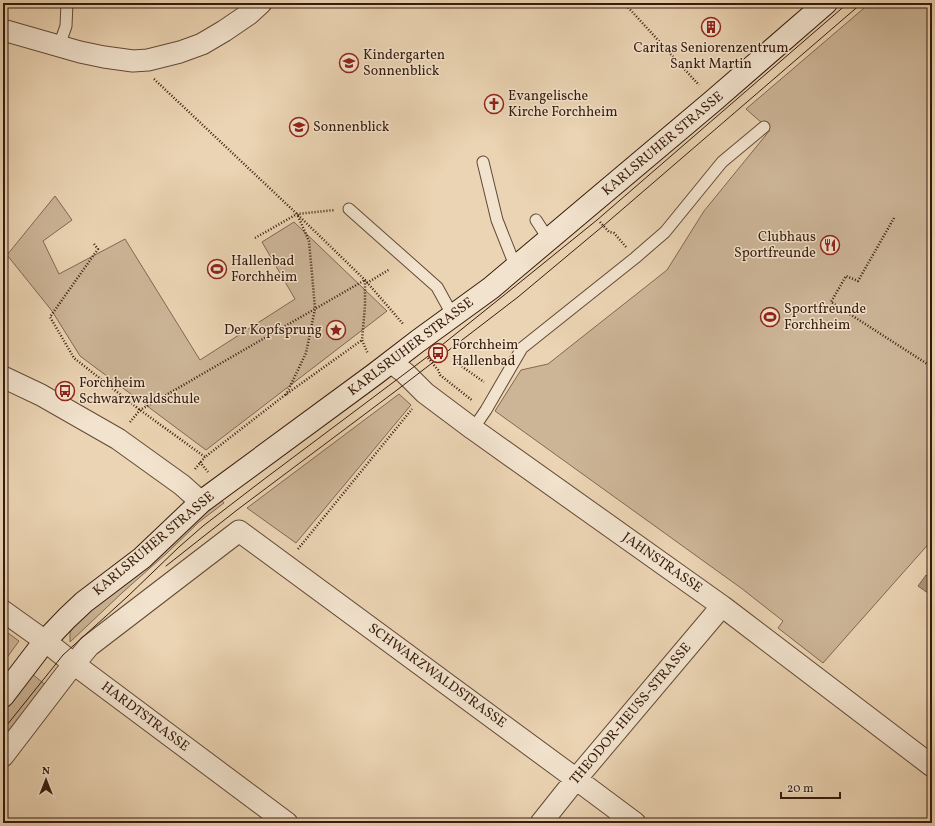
<svg xmlns="http://www.w3.org/2000/svg" width="935" height="826" font-family="Vollkorn,serif">
<style>
.green{fill:#ccb597;stroke:#826852}
.water{fill:#ae957a;stroke:#7e644e}
.lines{fill:none;stroke-linecap:round;stroke-linejoin:round}
.lane-casing{stroke:#644936;stroke-width:13}
.street-casing{stroke:#644936;stroke-width:23}
.secondary-casing{stroke:#371b0c;stroke-width:24}
.path{stroke:#371b0c;stroke-width:2.5;stroke-dasharray:1 2;stroke-linecap:butt}
.lane{stroke:#f2e3ce;stroke-width:11}
.street{stroke:#f2e3ce;stroke-width:21}
.secondary{stroke:#f2e3ce;stroke-width:22}
.tram{stroke:#371b0c;stroke-width:1}
.labels{text-anchor:middle;dominant-baseline:central;stroke-width:3;stroke-linejoin:round;paint-order:stroke}
.poi-label{font-size:14px;fill:#371b0c;stroke:#f2e3ce;text-anchor:start}
.street-label{font-size:14px;fill:#371b0c;stroke:#f2e3ce}
</style>
<rect width="100%" height="100%" fill="#ebd4b3"/>
<filter id="stains"><feTurbulence type="fractalNoise" baseFrequency=".005" numOctaves="4"/><feColorMatrix values="0 0 0 0 .2 0 0 0 0 .09 0 0 0 0 .02 0 0 0 .5 -.17"/></filter>
<radialGradient id="worn" r=".72"><stop offset=".6" stop-color="#630" stop-opacity="0"/><stop offset="1" stop-color="#630" stop-opacity=".3"/></radialGradient>
<path class="green" d="M870,3H932V540L823,663L778,628L783,621L741,588L495,411L521,370L548,364L667,270L704,211L770,130L746,109Z
M55,196L72,220L43,241L59,274L125,239L200,360L295,299L262,242L294,222L387,311L206,450L80,356L52,311L7,255Z
M399,394L411,405L296,543L247,508Z
M219,497L224,503L199,522L167,553L123,592L70,642V633L74,622Z
M8,633L19,641L3,663V640Z
M31,673L48,687L3,747V710Z"/>
<path class="water" d="M926,575L932,580V596L918,586Z"/>
<g class="lines">
<defs>
<path id="lane" d="M59,46L66,26L67,3
M483,162L497,220L516,268
M349,209L437,287L453,316
M536,220L549,240
M473,429L486,410L522,348L635,258L665,232L722,162L764,127"/>
<path id="street" d="M3,30L80,52L104,57L133,61L148,60L180,52L202,44L224,31L249,14L261,3
M391,362L405,373L425,393L473,429L722,606L932,766
M3,377L41,395L118,439L182,485L201,502
M3,611L45,641L74,664L287,823
M3,756L65,675L89,646L239,531L576,779L635,823
M541,823L576,779L722,606"/>
<path id="secondary" d="M3,696L45,641L67,618L84,602L142,558L201,502L375,374L418,341L491,288L713,101L826,3"/>
</defs>
<use href="#lane" class="lane-casing"/>
<use href="#street" class="street-casing"/>
<use href="#secondary" class="secondary-casing"/>
<path class="path" d="M624,3C649,30 674,58 699,85
M154,79L297,214L365,280L404,325
M894,218L858,281L846,276L831,302L932,367
M600,222L609,232L614,233L626,247
M255,238L297,214L335,210
M94,244L98,249L50,317L74,358L140,410L205,457L285,395L362,340
M367,283L390,269
M428,358L438,370L440,375L473,401
M453,358L464,368L484,382
M286,395L306,353L315,309L313,285L309,241L298,216
M130,422L140,410L365,280V306L362,340L368,354
M200,462L208,472
M195,469L205,457
M298,549L412,409"/>
<use href="#lane" class="lane"/>
<use href="#street" class="street"/>
<use href="#secondary" class="secondary"/>
<path class="tram" d="M166,566L237,510L397,390L518,297L603,226L862,3
M3,730L63,655L127,597L179,547L203,526L263,480L427,357L508,292L597,220L848,3"/>
</g>
<defs>
<symbol id="building-ring" viewBox="-11 -11 22 22"><circle r="9.5" fill="#f2e3ce" stroke="#8f2418" stroke-width="1.5"/><path d="M-4-6H4V6H1V3H-1V6H-4ZM-2.5-4.3h1.7v1.8h-1.7ZM.8-4.3h1.7v1.8H.8ZM-2.5-1h1.7V.8h-1.7ZM.8-1h1.7V.8H.8Z" fill="#8f2418"/></symbol>
<symbol id="school-ring" viewBox="-11 -11 22 22"><circle r="9.5" fill="#f2e3ce" stroke="#8f2418" stroke-width="1.5"/><path d="M0-5L7-2L0 1L-7-2ZM-4 1L0 2.5L4 1V4Q0 6-4 4Z" fill="#8f2418"/></symbol>
<symbol id="church-ring" viewBox="-11 -11 22 22"><circle r="9.5" fill="#f2e3ce" stroke="#8f2418" stroke-width="1.5"/><path d="M-1.2-6h2.4v3.5h3.3v2.4h-3.3V6h-2.4V-.1h-3.3v-2.4h3.3Z" fill="#8f2418"/></symbol>
<symbol id="restaurant-ring" viewBox="-11 -11 22 22"><circle r="9.5" fill="#f2e3ce" stroke="#8f2418" stroke-width="1.5"/><path d="M-5-6h1v4h1v-4h1v4h1v-4h1v5L-1.5 .5V6h-2V.5L-5-1ZM5-6V6H3V1.5H1.5Q1.5-4 5-6Z" fill="#8f2418"/></symbol>
<symbol id="stadium-ring" viewBox="-11 -11 22 22"><circle r="9.5" fill="#f2e3ce" stroke="#8f2418" stroke-width="1.5"/><path d="M0-5a6.5 5 0 1 0 0 10a6.5 5 0 1 0 0-10ZM-3.5-1.8h7v3.6h-7Z" fill="#8f2418"/></symbol>
<symbol id="sight-ring" viewBox="-11 -11 22 22"><circle r="9.5" fill="#f2e3ce" stroke="#8f2418" stroke-width="1.5"/><path d="M0-6L1.8-2.2L6-1.7L2.9 1.2L3.7 5.4L0 3.3L-3.7 5.4L-2.9 1.2L-6-1.7L-1.8-2.2Z" fill="#8f2418"/></symbol>
<symbol id="bus-ring" viewBox="-11 -11 22 22"><circle r="9.5" fill="#f2e3ce" stroke="#8f2418" stroke-width="1.5"/><path d="M-5-6H5V4H4V6H2V4H-2V6H-4V4H-5ZM-3.5-4V0h7V-4ZM-3.5 1.2v1.5H-2V1.2ZM2 1.2v1.5H3.5V1.2Z" fill="#8f2418"/></symbol>
</defs>
<g fill-rule="evenodd">
<use href="#building-ring" x="700" y="16" width="22" height="22"/>
<use href="#school-ring" x="338" y="52" width="22" height="22"/>
<use href="#church-ring" x="483" y="93" width="22" height="22"/>
<use href="#school-ring" x="288" y="116" width="22" height="22"/>
<use href="#restaurant-ring" x="819" y="234" width="22" height="22"/>
<use href="#stadium-ring" x="206" y="258" width="22" height="22"/>
<use href="#stadium-ring" x="759" y="306" width="22" height="22"/>
<use href="#sight-ring" x="325" y="319" width="22" height="22"/>
<use href="#bus-ring" x="427" y="342" width="22" height="22"/>
<use href="#bus-ring" x="54" y="380" width="22" height="22"/>
</g>
<g class="labels">
<g class="poi-label">
<text x="711" y="48" text-anchor="middle">Caritas Seniorenzentrum<tspan x="711" dy="16">Sankt Martin</tspan></text>
<text x="363" y="55">Kindergarten<tspan x="363" dy="16">Sonnenblick</tspan></text>
<text x="508" y="96">Evangelische<tspan x="508" dy="16">Kirche Forchheim</tspan></text>
<text x="313" y="127">Sonnenblick</text>
<text x="816" y="237" text-anchor="end">Clubhaus<tspan x="816" dy="16">Sportfreunde</tspan></text>
<text x="231" y="261">Hallenbad<tspan x="231" dy="16">Forchheim</tspan></text>
<text x="784" y="309">Sportfreunde<tspan x="784" dy="16">Forchheim</tspan></text>
<text x="322" y="330" text-anchor="end">Der Kopfsprung</text>
<text x="452" y="345">Forchheim<tspan x="452" dy="16">Hallenbad</tspan></text>
<text x="79" y="383">Forchheim<tspan x="79" dy="16">Schwarzwaldschule</tspan></text>
</g>
<g class="street-label">
<text transform="translate(663 144) rotate(-40)">KARLSRUHER STRASSE</text>
<text transform="translate(411 347) rotate(-37)">KARLSRUHER STRASSE</text>
<text transform="translate(154 544) rotate(-40)">KARLSRUHER STRASSE</text>
<text transform="translate(662 563) rotate(35)">JAHNSTRASSE</text>
<text transform="translate(437 676) rotate(36)">SCHWARZWALDSTRASSE</text>
<text transform="translate(631 714) rotate(-50)">THEODOR-HEUSS-STRASSE</text>
<text transform="translate(145 717) rotate(37)">HARDTSTRASSE</text>
</g>
</g>
<rect width="935" height="826" fill="none" stroke="#ebd4b3" stroke-width="16"/>
<rect x="4" y="4" width="927" height="818" fill="none" stroke="#371b0c" stroke-width="2"/>
<rect x="8" y="8" width="919" height="810" fill="none" stroke="#371b0c"/>
<g transform="translate(46 780)" stroke="#f2e3ce" stroke-width="3" paint-order="stroke">
<path d="M0-3L7 15L0 10L-7 15Z" fill="#371b0c"/>
<text y="-6" font-size="11" font-weight="bold" text-anchor="middle" fill="#371b0c">N</text>
</g>
<path d="M781 792v6h59v-6" fill="none" stroke="#371b0c" stroke-width="2"/>
<text x="787" y="792" font-size="12" fill="#371b0c" stroke="#f2e3ce" stroke-width="3" paint-order="stroke">20 m</text>
<rect width="100%" height="100%" filter="url(#stains)"/>
<rect width="100%" height="100%" fill="url(#worn)"/>
</svg>
